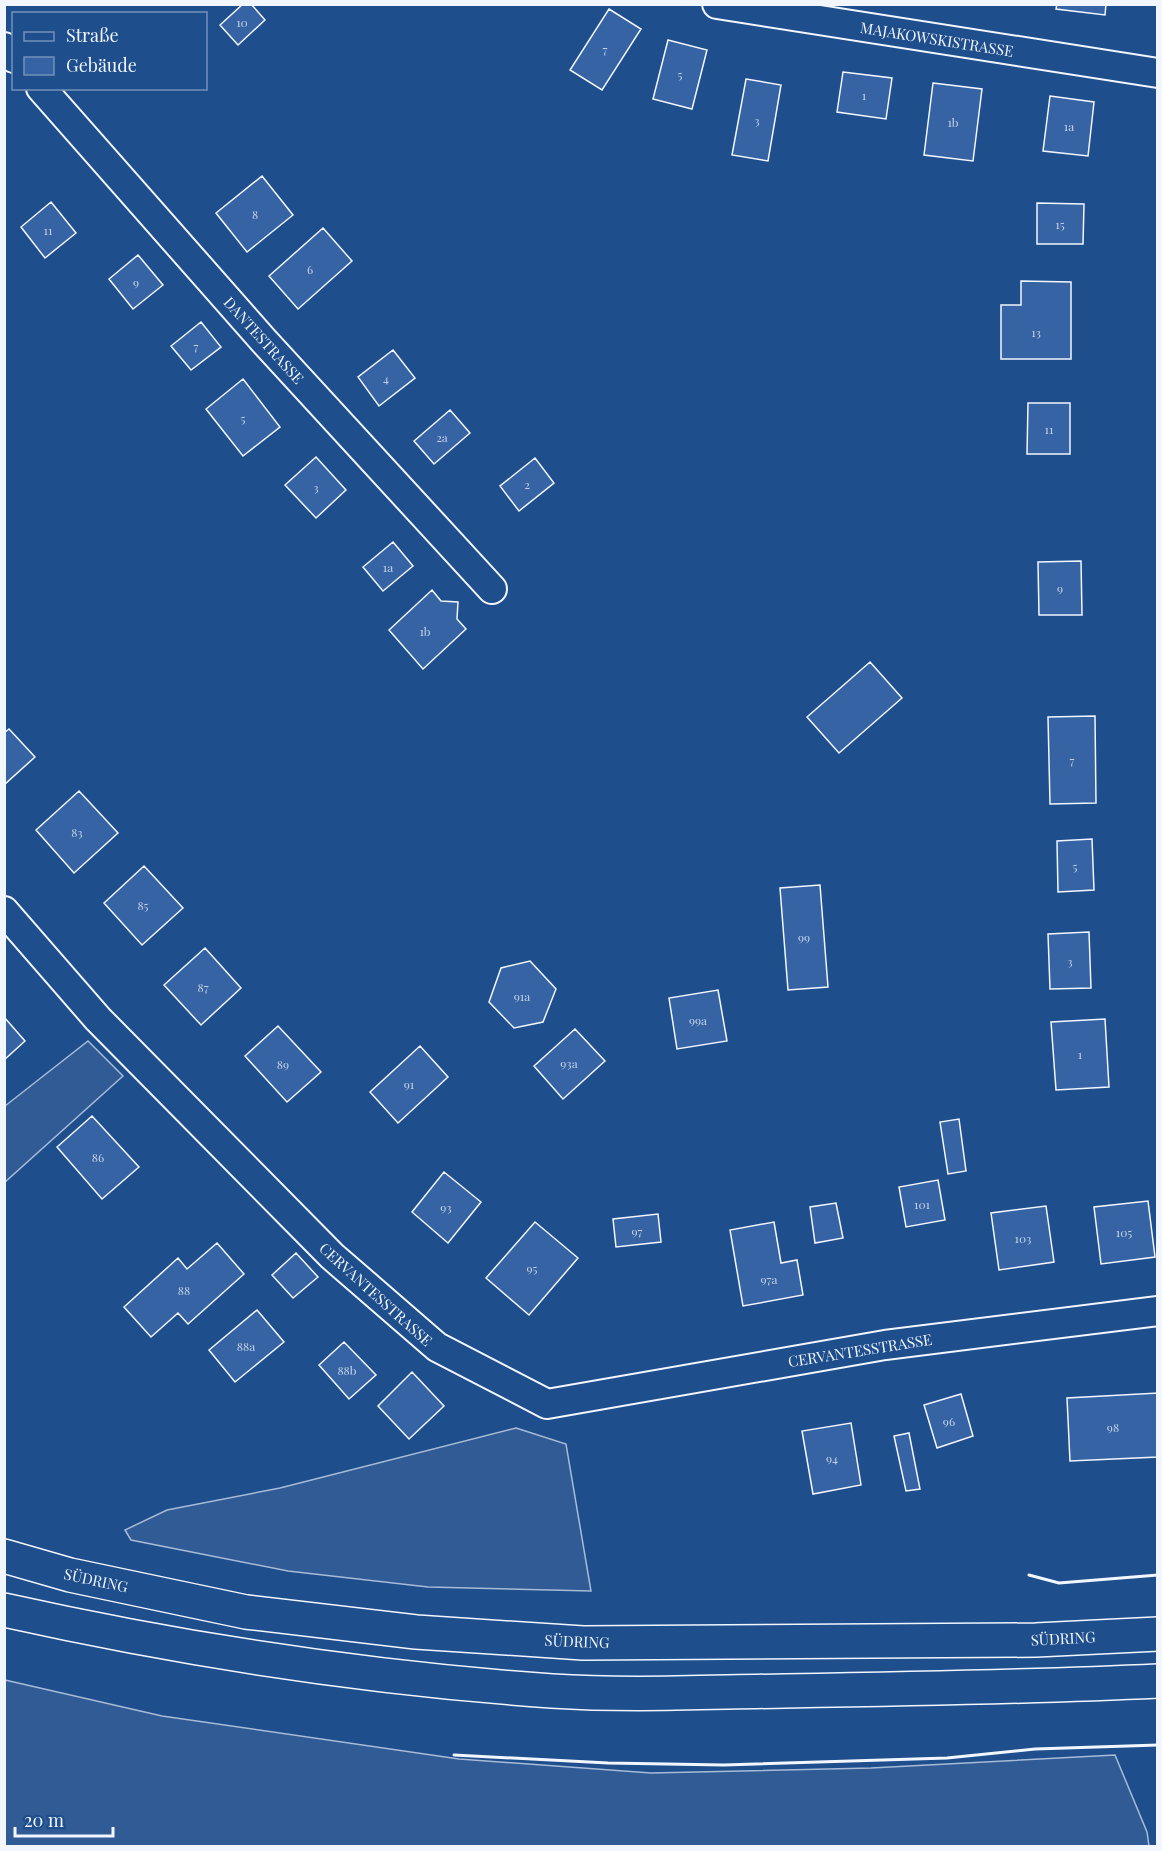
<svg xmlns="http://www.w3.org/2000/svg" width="1162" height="1851" font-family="'Playfair Display',serif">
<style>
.built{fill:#305b95;stroke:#a8bbd7;stroke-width:1.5}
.building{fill:#3563a3;stroke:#f2f6ff;stroke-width:1.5}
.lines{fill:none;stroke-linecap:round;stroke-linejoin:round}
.minor-casing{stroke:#f2f6ff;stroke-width:32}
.primary-casing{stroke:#f2f6ff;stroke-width:36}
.minor{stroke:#1f4e8c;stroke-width:28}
.primary{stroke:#1f4e8c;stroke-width:33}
.wall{stroke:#f2f6ff;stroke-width:3}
.labels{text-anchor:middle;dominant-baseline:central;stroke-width:4.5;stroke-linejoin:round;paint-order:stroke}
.number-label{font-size:12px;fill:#c3d1e8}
.street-label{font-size:15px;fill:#f2f6ff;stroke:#1f4e8c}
</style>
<rect width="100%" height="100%" fill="#1f4e8c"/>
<path class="built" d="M88,1041L123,1076L5,1182V1106Z
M516,1428L566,1444L591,1591L428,1587L288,1571L131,1540L125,1530L167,1510L280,1488Z
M5,1680L162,1716L459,1759L651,1773L871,1768L1115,1755L1147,1832L1149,1846H5Z"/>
<path class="building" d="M243,4H251L265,20L238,45L220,25Z
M1057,4H1106L1105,15L1056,9Z
M609,9L641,29L602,90L570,70Z
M668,40L707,50L692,109L653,99Z
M843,72L892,78L886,119L837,112Z
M746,79L781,85L768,161L732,155Z
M933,83L982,89L973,161L924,155Z
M1050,96L1094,102L1088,156L1043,151Z
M262,176L293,215L247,252L216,213Z
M51,202L76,233L45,258L21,227Z
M1037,203L1084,204L1083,244H1037Z
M323,228L352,261L298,309L269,276Z
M138,255L163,285L133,309L109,279Z
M1021,281L1071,282V359H1001V305H1021Z
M201,322L221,347L191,370L171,346Z
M393,350L415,378L379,406L358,377Z
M243,379L280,427L243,456L206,409Z
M1028,403H1070V454H1027Z
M450,410L470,433L434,464L414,441Z
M316,457L346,490L316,518L285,485Z
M535,458L554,483L519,511L500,486Z
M393,542L413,566L383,591L363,567Z
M1081,561L1082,615H1039L1038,562Z
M432,590L441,601L458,602L457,619L466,629L423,669L389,630Z
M870,662L902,698L839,753L807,717Z
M1095,716L1096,803L1050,804L1048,717Z
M9,729L35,757L5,784L4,733Z
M79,791L118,833L74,873L36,830Z
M1092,839L1094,890L1058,892L1057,841Z
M144,866L183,908L142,945L104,903Z
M820,885L828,987L788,990L780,888Z
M1089,932L1091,988L1050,989L1048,934Z
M205,948L241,988L201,1025L164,985Z
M530,961L556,989L543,1022L514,1028L489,1002L501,968Z
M718,990L727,1041L677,1049L669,998Z
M4,1017L25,1041L4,1060Z
M1105,1019L1109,1087L1056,1090L1051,1022Z
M278,1026L321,1072L287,1102L245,1056Z
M575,1029L605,1061L563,1099L534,1066Z
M420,1046L448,1077L398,1123L370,1092Z
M92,1116L139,1167L102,1199L57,1147Z
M959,1119L966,1171L948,1174L940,1122Z
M444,1172L481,1202L448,1243L412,1212Z
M938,1180L945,1220L906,1227L899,1187Z
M1148,1201L1155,1257L1101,1264L1094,1207Z
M836,1203L843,1238L815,1243L810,1207Z
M1046,1206L1054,1262L999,1270L991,1213Z
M658,1214L661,1242L616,1247L613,1219Z
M535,1222L578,1258L529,1315L486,1278Z
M774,1222L781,1263L797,1260L803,1295L743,1306L730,1230Z
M217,1243L244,1274L188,1324L178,1313L151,1337L124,1307L178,1258L187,1269Z
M296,1253L318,1277L293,1298L272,1275Z
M257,1310L284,1342L235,1382L209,1350Z
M344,1342L376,1375L349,1399L319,1365Z
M412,1372L444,1406L409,1439L378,1406Z
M1158,1393V1457L1070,1461L1067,1398Z
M961,1394L973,1436L937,1448L924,1405Z
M851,1423L861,1485L813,1494L802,1431Z
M909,1433L920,1489L906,1491L894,1436Z"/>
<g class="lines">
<defs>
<path id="minor" d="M717,4L1158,73
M4,47L14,58
M41,88L264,341L492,589
M4,911L98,1019L332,1256L437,1347L547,1404L885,1345L1158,1311"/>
<path id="primary" d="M4,1556L70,1575L246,1612L416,1632L583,1643L1036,1640L1158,1634
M4,1610C184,1650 368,1678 552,1691C629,1696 708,1692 785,1691C909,1689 1033,1687 1158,1681"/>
</defs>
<use href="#minor" class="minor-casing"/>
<use href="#primary" class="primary-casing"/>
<use href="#minor" class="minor"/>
<use href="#primary" class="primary"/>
<path class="wall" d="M1029,1575L1059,1583L1158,1575
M454,1755L608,1763L724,1765L947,1758L1035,1749L1158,1745"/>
</g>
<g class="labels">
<g class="number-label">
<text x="242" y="22">10</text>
<text x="605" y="49">7</text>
<text x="680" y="74">5</text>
<text x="864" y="95">1</text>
<text x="757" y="120">3</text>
<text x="953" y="122">1b</text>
<text x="1069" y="126">1a</text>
<text x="255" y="214">8</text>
<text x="1060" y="224">15</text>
<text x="48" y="230">11</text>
<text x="310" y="269">6</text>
<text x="136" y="282">9</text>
<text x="1036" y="332">13</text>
<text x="196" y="346">7</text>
<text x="386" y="378">4</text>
<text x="243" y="418">5</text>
<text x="1049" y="429">11</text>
<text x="442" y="437">2a</text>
<text x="527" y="484">2</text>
<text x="316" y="487">3</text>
<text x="388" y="567">1a</text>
<text x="1060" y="588">9</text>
<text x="425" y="631">1b</text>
<text x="1072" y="760">7</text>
<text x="77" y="832">83</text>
<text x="1075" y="866">5</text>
<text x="143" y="905">85</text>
<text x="804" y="937">99</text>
<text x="1070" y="961">3</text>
<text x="203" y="987">87</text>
<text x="522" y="996">91a</text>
<text x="698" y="1020">99a</text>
<text x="1080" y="1054">1</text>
<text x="569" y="1063">93a</text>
<text x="283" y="1064">89</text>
<text x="409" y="1084">91</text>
<text x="98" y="1157">86</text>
<text x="922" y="1204">101</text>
<text x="446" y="1207">93</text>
<text x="637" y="1231">97</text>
<text x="1124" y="1232">105</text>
<text x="1023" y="1238">103</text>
<text x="532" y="1268">95</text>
<text x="769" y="1279">97a</text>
<text x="184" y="1290">88</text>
<text x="246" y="1346">88a</text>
<text x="347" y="1370">88b</text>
<text x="949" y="1421">96</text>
<text x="1113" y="1427">98</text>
<text x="832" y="1458">94</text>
</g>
<g class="street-label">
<text transform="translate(937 39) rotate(9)">MAJAKOWSKISTRASSE</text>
<text transform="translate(264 340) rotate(48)">DANTESTRASSE</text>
<text transform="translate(376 1294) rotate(42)">CERVANTESSTRASSE</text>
<text transform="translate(860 1350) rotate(-9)">CERVANTESSTRASSE</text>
<text transform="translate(96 1580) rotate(12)">SÜDRING</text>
<text transform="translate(1063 1638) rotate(-3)">SÜDRING</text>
<text transform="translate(577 1641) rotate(2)">SÜDRING</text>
</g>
</g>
<rect width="1162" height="1851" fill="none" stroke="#f2f6ff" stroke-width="12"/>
<rect x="12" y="12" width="195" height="78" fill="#1f4e8c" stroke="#7391ba" stroke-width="1.5"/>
<rect x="24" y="32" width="30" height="9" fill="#1f4e8c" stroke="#7391ba" stroke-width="1.5"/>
<text x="66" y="42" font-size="18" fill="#f2f6ff">Straße</text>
<rect x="24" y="57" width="30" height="18" fill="#3563a3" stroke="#7391ba" stroke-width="1.5"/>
<text x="66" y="72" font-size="18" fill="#f2f6ff">Gebäude</text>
<path d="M15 1827v9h98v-9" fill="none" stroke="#f2f6ff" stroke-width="3"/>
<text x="24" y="1827" font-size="18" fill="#f2f6ff" stroke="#1f4e8c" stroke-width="4.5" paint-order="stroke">20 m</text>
</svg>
